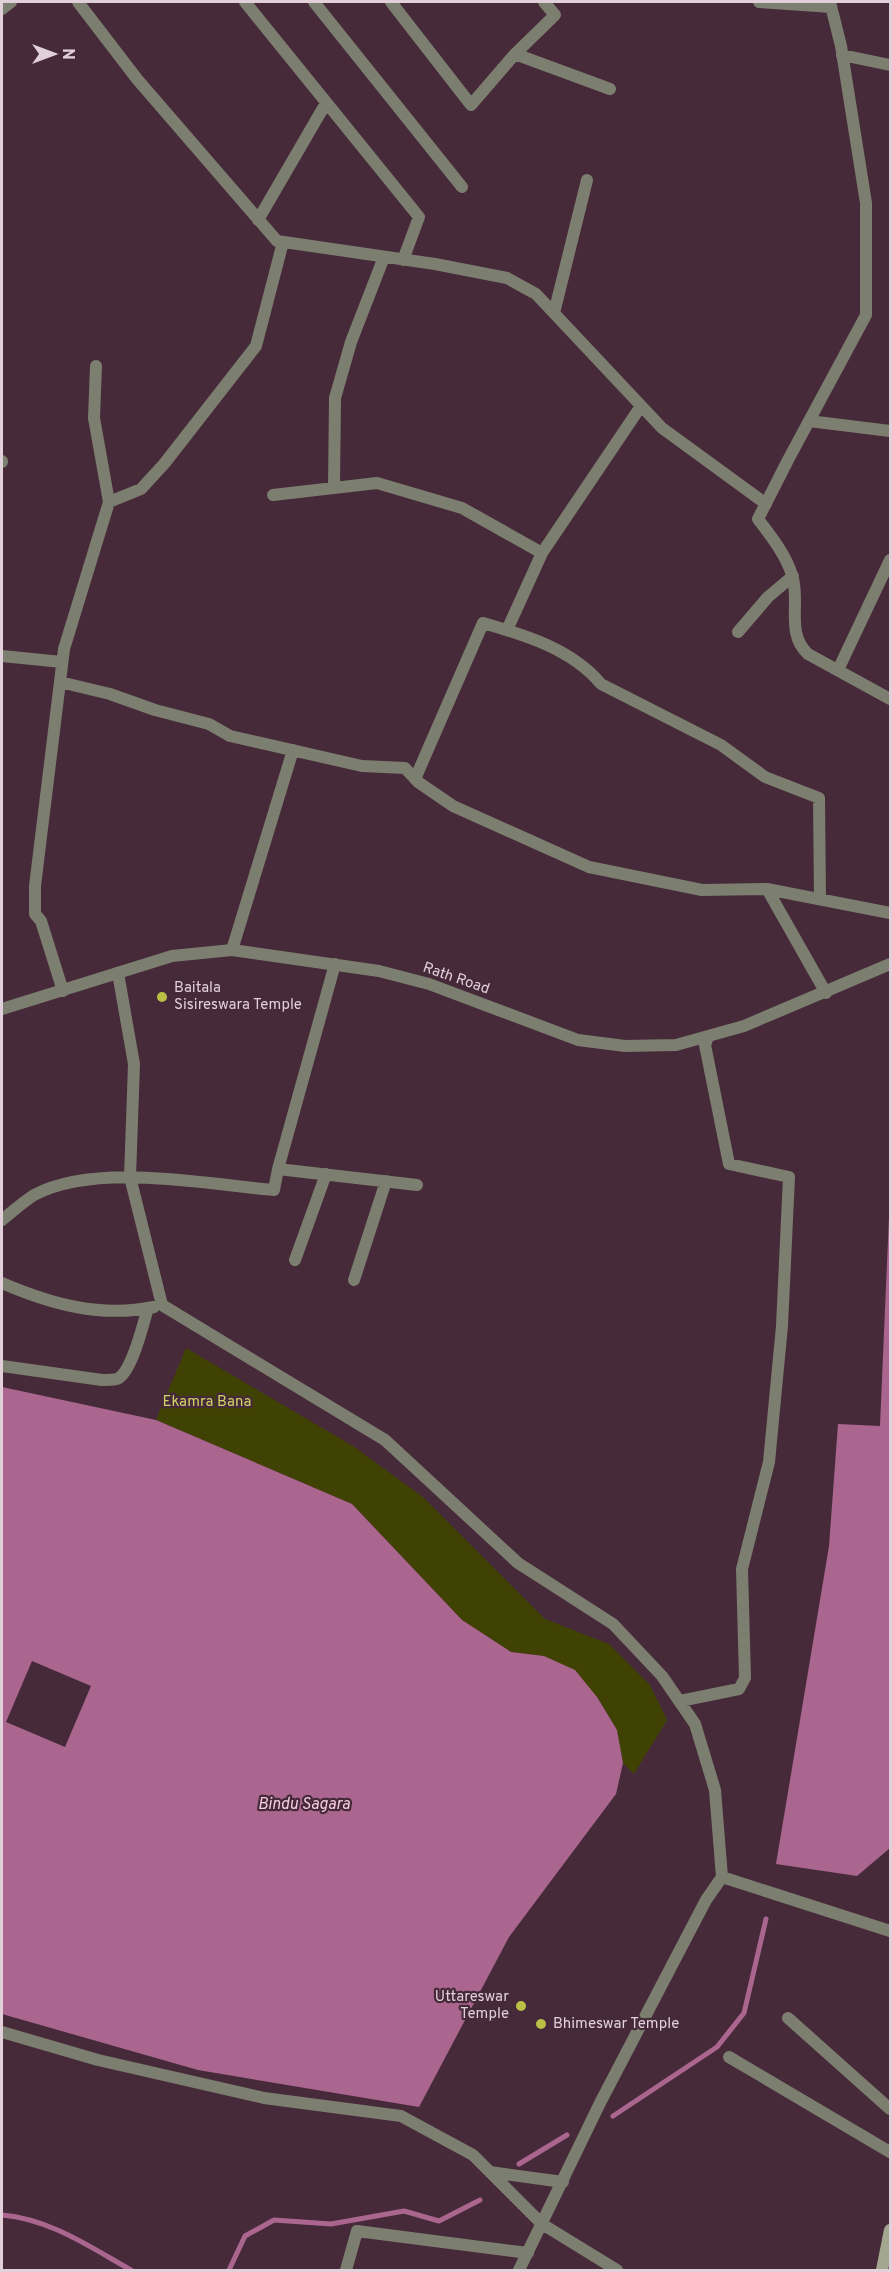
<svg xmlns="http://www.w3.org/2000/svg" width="892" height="2272" font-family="Overpass,sans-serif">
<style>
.green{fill:#404203}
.water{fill:#ab668f;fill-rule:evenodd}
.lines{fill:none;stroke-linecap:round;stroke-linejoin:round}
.stream{stroke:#ab668f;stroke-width:5}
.minor{stroke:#7c7e6f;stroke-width:12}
.tertiary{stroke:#7c7e6f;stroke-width:12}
.secondary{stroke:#a4a790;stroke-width:12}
.poi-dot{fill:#bac045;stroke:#462a3a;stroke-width:2}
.labels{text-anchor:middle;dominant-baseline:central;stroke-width:4.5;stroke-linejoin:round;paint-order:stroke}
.street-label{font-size:15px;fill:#e1cfd9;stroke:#462a3a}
.poi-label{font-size:15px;fill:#e1cfd9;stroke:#462a3a;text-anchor:start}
.park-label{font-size:15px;fill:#ced567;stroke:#462a3a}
.water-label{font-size:16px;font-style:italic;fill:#f6cde3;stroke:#462a3a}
</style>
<rect width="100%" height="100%" fill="#462a3a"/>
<path class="green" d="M186,1348L353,1446L423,1497L545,1619L609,1644L650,1685L667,1720L634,1774L623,1763L617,1730L597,1697L544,1656L511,1652L462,1620L352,1504L156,1420Z"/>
<path class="water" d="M890,1193V1848L857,1876L776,1864L829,1546L838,1424L880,1426Z
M2,1387L156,1420L352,1504L462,1620L511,1652L544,1656L575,1670L597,1697L617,1730L623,1763L616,1794L509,1937L419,2107L198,2070L2,2014ZM32,1661L91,1686L65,1747L6,1722Z"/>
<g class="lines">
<path class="stream" d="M613,2116L717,2047L744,2013L766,1919
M519,2164L567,2135
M2,2215C50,2219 90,2247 131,2270
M229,2270L245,2236L274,2220L331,2224L404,2211L439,2221L480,2200"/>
<path class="minor" d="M78,2L137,79L277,241L435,264L507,278L536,294L662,428L766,504
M245,2L419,217L403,260
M314,2L462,187
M391,2L471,105L515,54L610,89
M759,2L831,7
M830,2L841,46L866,203V315L788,460L758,519C771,536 786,555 792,575C801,601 785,633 808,654L890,699
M2,9L11,2
M515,54L555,15L544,2
M842,55L890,65
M258,220L326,103
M554,313L587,180
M96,366L94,418L109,502
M809,421L890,431
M2,461V462
M334,486L335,398L351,342L384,257
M273,495L377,483L462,508L542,553
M507,630L542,553L641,406
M738,632L768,597L793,576
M2,656L62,662
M838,670L890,560
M60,682L110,694L155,710L209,724L230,736L362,766L405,768L418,782L453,806L589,867L702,890L767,889L826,993
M415,779L483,623C525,635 572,649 601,684L721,745L765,777L819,798L820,899
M767,889L890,913
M232,950L293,750
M335,964L278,1169L417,1185
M118,973L134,1064L130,1177L162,1305L385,1440L518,1563L613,1624L662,1676L695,1724L715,1790L722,1877L890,1931
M63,991L41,921L35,914V886L64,649L109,502L141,489L164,464L256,346L283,242
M2,1220C12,1212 23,1202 34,1195C96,1162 205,1184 274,1190L278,1169
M295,1260L326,1174
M354,1280L386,1181
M2,1283C51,1304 100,1318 154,1307
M2,1366L102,1380C107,1380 113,1380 117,1379C132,1373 143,1324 148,1308
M680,1701L739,1689L745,1678L742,1569L769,1462L782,1326L789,1177L729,1164L705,1045L708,1037
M788,2018L890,2109
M2,2032L98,2060L264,2098L401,2116L473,2155L542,2224L617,2270
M729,2057L890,2152
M490,2172L563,2182
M346,2270L357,2231L528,2253
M519,2270L600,2103L706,1900L722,1877"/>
<path class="tertiary" d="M2,1009L172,956L232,950L379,971L429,984L578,1040L625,1046L676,1045L744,1026L890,964"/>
<path class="secondary" d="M882,2270L890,2230"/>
</g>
<g class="poi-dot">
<circle cx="162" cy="997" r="6"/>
<circle cx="521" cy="2006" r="6"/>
<circle cx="541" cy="2024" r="6"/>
</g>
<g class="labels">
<g class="street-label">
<text transform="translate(456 979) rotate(19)">Rath Road</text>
</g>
<g class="poi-label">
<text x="174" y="988">Baitala<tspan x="174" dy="17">Sisireswara Temple</tspan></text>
<text x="509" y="1997" text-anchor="end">Uttareswar<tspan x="509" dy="17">Temple</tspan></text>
<text x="553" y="2024">Bhimeswar Temple</text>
</g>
<g class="park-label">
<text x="207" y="1402">Ekamra Bana</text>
</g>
<g class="water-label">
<text x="304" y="1805">Bindu Sagara</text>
</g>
</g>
<rect width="892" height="2272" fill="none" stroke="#e1cfd9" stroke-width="6"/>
<g transform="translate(54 54) rotate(90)" stroke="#462a3a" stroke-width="4.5" paint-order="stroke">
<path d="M0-4.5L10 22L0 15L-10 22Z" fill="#e1cfd9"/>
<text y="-9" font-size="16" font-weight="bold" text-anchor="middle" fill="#e1cfd9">N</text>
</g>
</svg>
